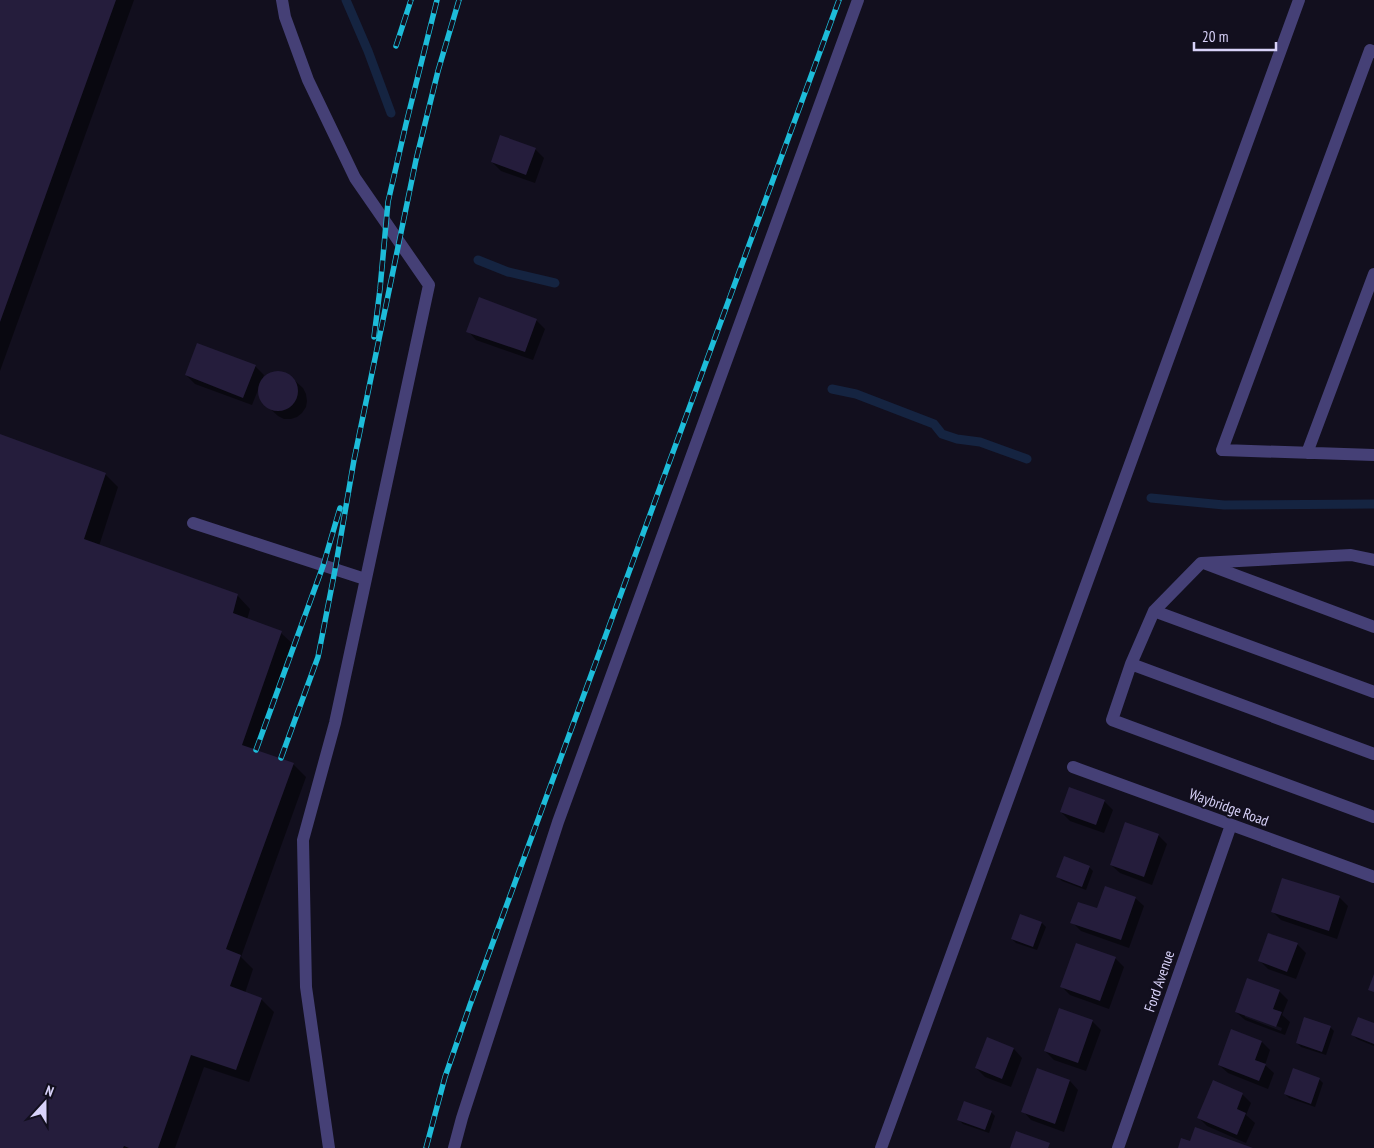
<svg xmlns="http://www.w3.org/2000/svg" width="1374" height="1148" font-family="'PT Sans Narrow',sans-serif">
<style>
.shadow{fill:#0007;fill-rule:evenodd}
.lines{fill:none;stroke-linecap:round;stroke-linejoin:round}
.stream{stroke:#152441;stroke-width:9}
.building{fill:#251d3c}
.service{stroke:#454076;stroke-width:12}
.minor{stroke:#454076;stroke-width:12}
.rail-casing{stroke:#1dbcd9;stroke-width:5.5}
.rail{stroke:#120f1e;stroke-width:4;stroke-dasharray:11;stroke-linecap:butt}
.labels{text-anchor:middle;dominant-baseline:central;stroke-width:4;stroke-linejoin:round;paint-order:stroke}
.street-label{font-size:15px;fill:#d8d2f9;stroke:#120f1e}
</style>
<rect width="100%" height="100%" fill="#120f1e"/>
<path class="shadow" d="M0,0H134L0,371Z
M535,149L544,158L535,183L501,171L492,162Z
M536,320L545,329L533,360L476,340L468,331Z
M255,366L264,375L262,381L266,376L276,372L288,375L293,379L303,388L306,394L307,401L306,407L302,413L297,417L291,419H284L278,416L264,403L261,398L260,385L252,405L195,384L186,375Z
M0,436L105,474L118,487L99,546L237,595L250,609L247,620L281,633L295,646L257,751L293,764L306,777L241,957L253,969L245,993L261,999L274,1012L249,1082L204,1067L175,1148H0Z
M1104,801L1113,810L1104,833L1070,821L1061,812Z
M1158,835L1167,844L1152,885L1120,873L1111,865Z
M1089,867L1093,871L1086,890L1062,881L1058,877Z
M1339,897L1348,906L1337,939L1281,920L1272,911Z
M1135,898L1144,906L1129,948L1081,931L1072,922L1097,910Z
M1042,923L1046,927L1037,950L1016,943L1012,939Z
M1297,944L1306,953L1296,979L1268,969L1260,961Z
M1115,958L1124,967L1109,1009L1070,995L1061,986Z
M1279,991L1288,1000L1282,1015L1290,1022L1285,1035L1245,1020L1236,1012ZM1245,1014L1282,1028L1281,1031L1245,1017Z
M1092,1021L1101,1030L1086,1071L1054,1060L1045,1051Z
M1374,1024V1046L1357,1039L1353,1035Z
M1330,1027L1334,1031L1326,1055L1301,1047L1297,1043Z
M1262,1042L1270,1050L1265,1065L1274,1073L1268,1089L1228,1073L1219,1065Z
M1014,1049L1022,1058L1011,1087L985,1077L976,1068Z
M1037,1070L1070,1081L1078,1090L1064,1132L1031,1120L1023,1111Z
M1319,1079L1323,1083L1315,1107L1289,1098L1285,1094Z
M1213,1082L1243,1095L1251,1103L1246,1115L1255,1123L1246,1143L1207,1126L1199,1118Z
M991,1112L995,1116L989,1133L963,1124L959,1120Z"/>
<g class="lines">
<path class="stream" d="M346,0L368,51L391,113
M478,260L508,272L555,283
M832,389L856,394L934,424L942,434L957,439L980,442L1027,459
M1151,498L1224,505L1374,504"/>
</g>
<path class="building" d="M0,0H116L0,322Z
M500,135L536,148L526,175L491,162Z
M479,297L537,319L525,352L466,332Z
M197,343L256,365L243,398L185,375Z
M258 391a20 20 0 1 1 40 0a20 20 0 1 1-40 0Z
M0,434L106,473L84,539L238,594L233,613L282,631L242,745L294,763L226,949L241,955L230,986L262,998L236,1070L191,1055L158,1148H129L124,1146L123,1148H0Z
M1069,787L1105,800L1096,825L1060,812Z
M1125,822L1159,834L1144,877L1110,865Z
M1064,856L1090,866L1082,887L1056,877Z
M1282,878L1340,896L1329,931L1271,912Z
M1105,886L1136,897L1121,940L1070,923L1078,902L1097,908Z
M1020,914L1042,922L1033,947L1011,939Z
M1268,933L1298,943L1287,972L1258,961Z
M1076,943L1116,957L1100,1001L1060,987Z
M1374,974V992L1368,990Z
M1247,978L1280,990L1273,1009L1282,1012L1276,1027L1235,1012Z
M1059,1008L1093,1020L1078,1063L1044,1051Z
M1304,1017L1331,1026L1322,1052L1296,1043Z
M1358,1017L1374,1023V1044L1351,1035Z
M1231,1029L1262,1041L1255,1060L1266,1064L1259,1081L1218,1065Z
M987,1037L1014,1048L1002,1079L975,1068Z
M1037,1068L1070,1080L1055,1124L1021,1112Z
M1293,1068L1320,1078L1311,1104L1284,1094Z
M1213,1080L1243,1093L1237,1109L1246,1113L1237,1135L1197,1118Z
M964,1101L992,1111L985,1130L957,1120Z
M1195,1127L1253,1148H1178L1181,1138L1190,1141Z
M1016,1131L1050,1143L1048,1148H1010Z"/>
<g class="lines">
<path class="service" d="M282,0L285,17L308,80L355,178L429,285L335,723L303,840L306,987L329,1148
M1374,52L1370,50L1222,450L1374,455
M1307,453L1374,274
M193,523L365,579
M1374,560L1351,555L1201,563L1154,611L1131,664L1112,720L1374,817
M1206,564L1374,627
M1154,611L1374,692
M1131,664L1374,754
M454,1148L462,1118L558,822L858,0
M881,1148L1299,0"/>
<path class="minor" d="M1073,767L1374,877
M1118,1148L1231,825"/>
<defs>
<path id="rail" d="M396,46L411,0
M374,337L380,289L388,202L406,124L437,0
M256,750L323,566L340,508
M281,758L318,657L335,570L354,460L416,160L438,71L459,0
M426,1148L445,1077L470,1005L839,0"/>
</defs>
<use href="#rail" class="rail-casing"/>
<use href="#rail" class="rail"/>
</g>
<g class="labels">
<g class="street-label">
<text transform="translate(1229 807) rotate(20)">Waybridge Road</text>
<text transform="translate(1159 981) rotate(-71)">Ford Avenue</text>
</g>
</g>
<g transform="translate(45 1103) rotate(21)" stroke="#120f1e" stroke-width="4" paint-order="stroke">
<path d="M0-4L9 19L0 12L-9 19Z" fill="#d8d2f9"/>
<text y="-8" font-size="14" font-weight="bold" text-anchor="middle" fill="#d8d2f9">N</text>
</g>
<path d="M1194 42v8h82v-8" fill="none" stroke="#d8d2f9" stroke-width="2.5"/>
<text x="1202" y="42" font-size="15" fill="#d8d2f9" stroke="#120f1e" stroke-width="4" paint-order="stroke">20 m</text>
</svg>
